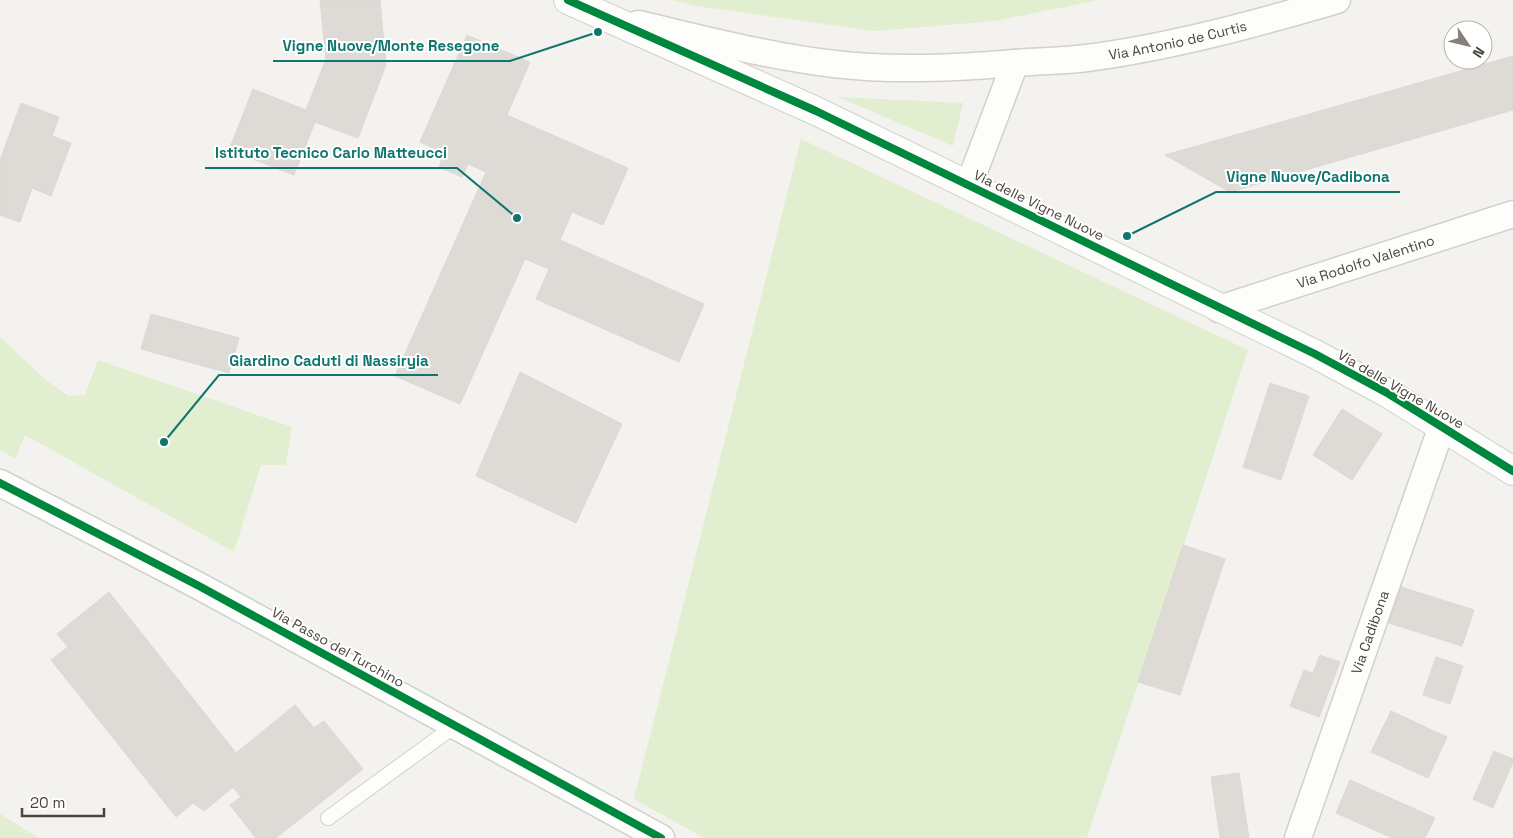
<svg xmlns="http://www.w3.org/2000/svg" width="1513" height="838" font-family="'Space Grotesk',sans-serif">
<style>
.green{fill:#e1eecf}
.building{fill:#dedbd6;stroke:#dcd9d4}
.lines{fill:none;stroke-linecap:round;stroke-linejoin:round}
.service-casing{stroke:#d2d0cb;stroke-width:16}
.minor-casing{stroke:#d2d0cb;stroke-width:29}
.tertiary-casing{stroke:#d2d0cb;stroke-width:30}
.service{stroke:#fdfdfc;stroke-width:14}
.minor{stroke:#fdfdfc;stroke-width:26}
.tertiary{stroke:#fdfdfc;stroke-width:28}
.cycleway-casing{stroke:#fff;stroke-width:11}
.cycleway{stroke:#00873e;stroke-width:8}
.labels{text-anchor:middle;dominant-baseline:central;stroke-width:4;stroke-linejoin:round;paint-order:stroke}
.street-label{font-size:14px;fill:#4b4439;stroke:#fff}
.leader{fill:none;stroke:#0f766e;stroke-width:2}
.callout-dot{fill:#0f766e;stroke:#fff;stroke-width:2}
.callout-label{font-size:15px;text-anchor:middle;font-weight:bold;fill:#0f766e;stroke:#fff;stroke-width:4;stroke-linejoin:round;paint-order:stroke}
</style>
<rect width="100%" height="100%" fill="#f4f2ee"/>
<path class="green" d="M672,0H1099L995,21L874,31L696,6Z
M838,97L963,103L953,146Z
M801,139L1248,350L1087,838H704L634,799Z
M0,337L46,380L68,396L85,395L98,360L292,427L286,465H261L234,552L25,435L15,459L0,450Z
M0,814L39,838H0Z"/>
<path class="building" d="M320,0H380L386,65L358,138L315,122L294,175L229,150L253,89L306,110L326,59Z
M467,35L530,62L507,115L628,168L603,225L572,212L560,240L704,304L679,362L536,299L549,269L525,259L460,404L395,376L486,172L468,164L462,177L439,167L444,153L420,142Z
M1513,56V110L1230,192L1165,155Z
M21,103L59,117L52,136L71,143L51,196L32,188L20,222L0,215V160Z
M151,314L239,338L229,373L141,349Z
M520,372L622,424L576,523L476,476Z
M1270,383L1309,396L1281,480L1243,467Z
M1342,409L1382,434L1352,480L1313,455Z
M1183,545L1225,559L1180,695L1138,682Z
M1401,587L1474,610L1462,646L1389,623Z
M109,592L236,753L295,705L314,728L324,721L363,769L276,838H256L230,805L241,797L233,787L204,811L193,803L176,817L51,660L68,647L57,634Z
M1320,655L1340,662L1319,717L1290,706L1304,670L1313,673Z
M1436,657L1463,666L1450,704L1423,695Z
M1391,711L1447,737L1428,778L1371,752Z
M1494,751L1513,759V762L1493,808L1473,799Z
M1239,773L1249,838H1220L1211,777Z
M1350,780L1435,818L1425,838H1392L1336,813Z"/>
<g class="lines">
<defs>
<path id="service" d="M328,818L456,725"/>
<g id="minor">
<path id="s1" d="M638,24C703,39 767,56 834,64C894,71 955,68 1015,63C1039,61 1063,61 1087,58C1171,47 1255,24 1337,0"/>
<path d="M969,185L1015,63"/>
<path id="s2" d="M1219,309L1513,214"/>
<path d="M0,483L199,586L661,838"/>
<path id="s3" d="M1298,838L1442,426"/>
</g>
<path id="tertiary" d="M568,0L816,111L1315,354L1389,394L1513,471"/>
</defs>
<use href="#service" class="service-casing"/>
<use href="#minor" class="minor-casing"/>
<use href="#tertiary" class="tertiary-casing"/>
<use href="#service" class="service"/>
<use href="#minor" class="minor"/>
<use href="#tertiary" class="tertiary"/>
<defs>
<path id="cycleway" d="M568,0L816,111L1315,354L1389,394L1513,471
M0,483L199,586L661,838"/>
</defs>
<use href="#cycleway" class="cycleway-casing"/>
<use href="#cycleway" class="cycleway"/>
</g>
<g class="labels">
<g class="street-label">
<text stroke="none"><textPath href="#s1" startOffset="546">Via Antonio de Curtis</textPath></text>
<text transform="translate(1039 205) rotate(26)">Via delle Vigne Nuove</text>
<text stroke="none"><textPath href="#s2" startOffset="154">Via Rodolfo Valentino</textPath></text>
<text transform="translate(1401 389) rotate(30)">Via delle Vigne Nuove</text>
<text stroke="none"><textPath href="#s3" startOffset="218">Via Cadibona</textPath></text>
<text transform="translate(338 647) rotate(29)">Via Passo del Turchino</text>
</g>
</g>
<path class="leader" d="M598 32L510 61H273M517 218L457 168H205M1127 236L1216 192H1400M164 442L219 375H438"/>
<g class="callout-dot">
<circle cx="598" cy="32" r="5"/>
<circle cx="517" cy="218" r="5"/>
<circle cx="1127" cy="236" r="5"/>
<circle cx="164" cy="442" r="5"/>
</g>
<g class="callout-label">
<text x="391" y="51">Vigne Nuove/Monte Resegone</text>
<text x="331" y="158">Istituto Tecnico Carlo Matteucci</text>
<text x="1308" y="182">Vigne Nuove/Cadibona</text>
<text x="329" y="366">Giardino Caduti di Nassiryia</text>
</g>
<g transform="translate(1468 45) rotate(125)"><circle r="24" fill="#ffffff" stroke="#b7b4b0"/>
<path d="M0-4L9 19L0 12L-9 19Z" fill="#868178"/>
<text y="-8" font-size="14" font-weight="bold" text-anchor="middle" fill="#4b4439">N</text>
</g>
<path d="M22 808v8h82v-8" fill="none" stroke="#4b4439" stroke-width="2.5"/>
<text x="30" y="808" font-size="15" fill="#4b4439" stroke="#ffffff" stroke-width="4" paint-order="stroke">20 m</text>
</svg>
